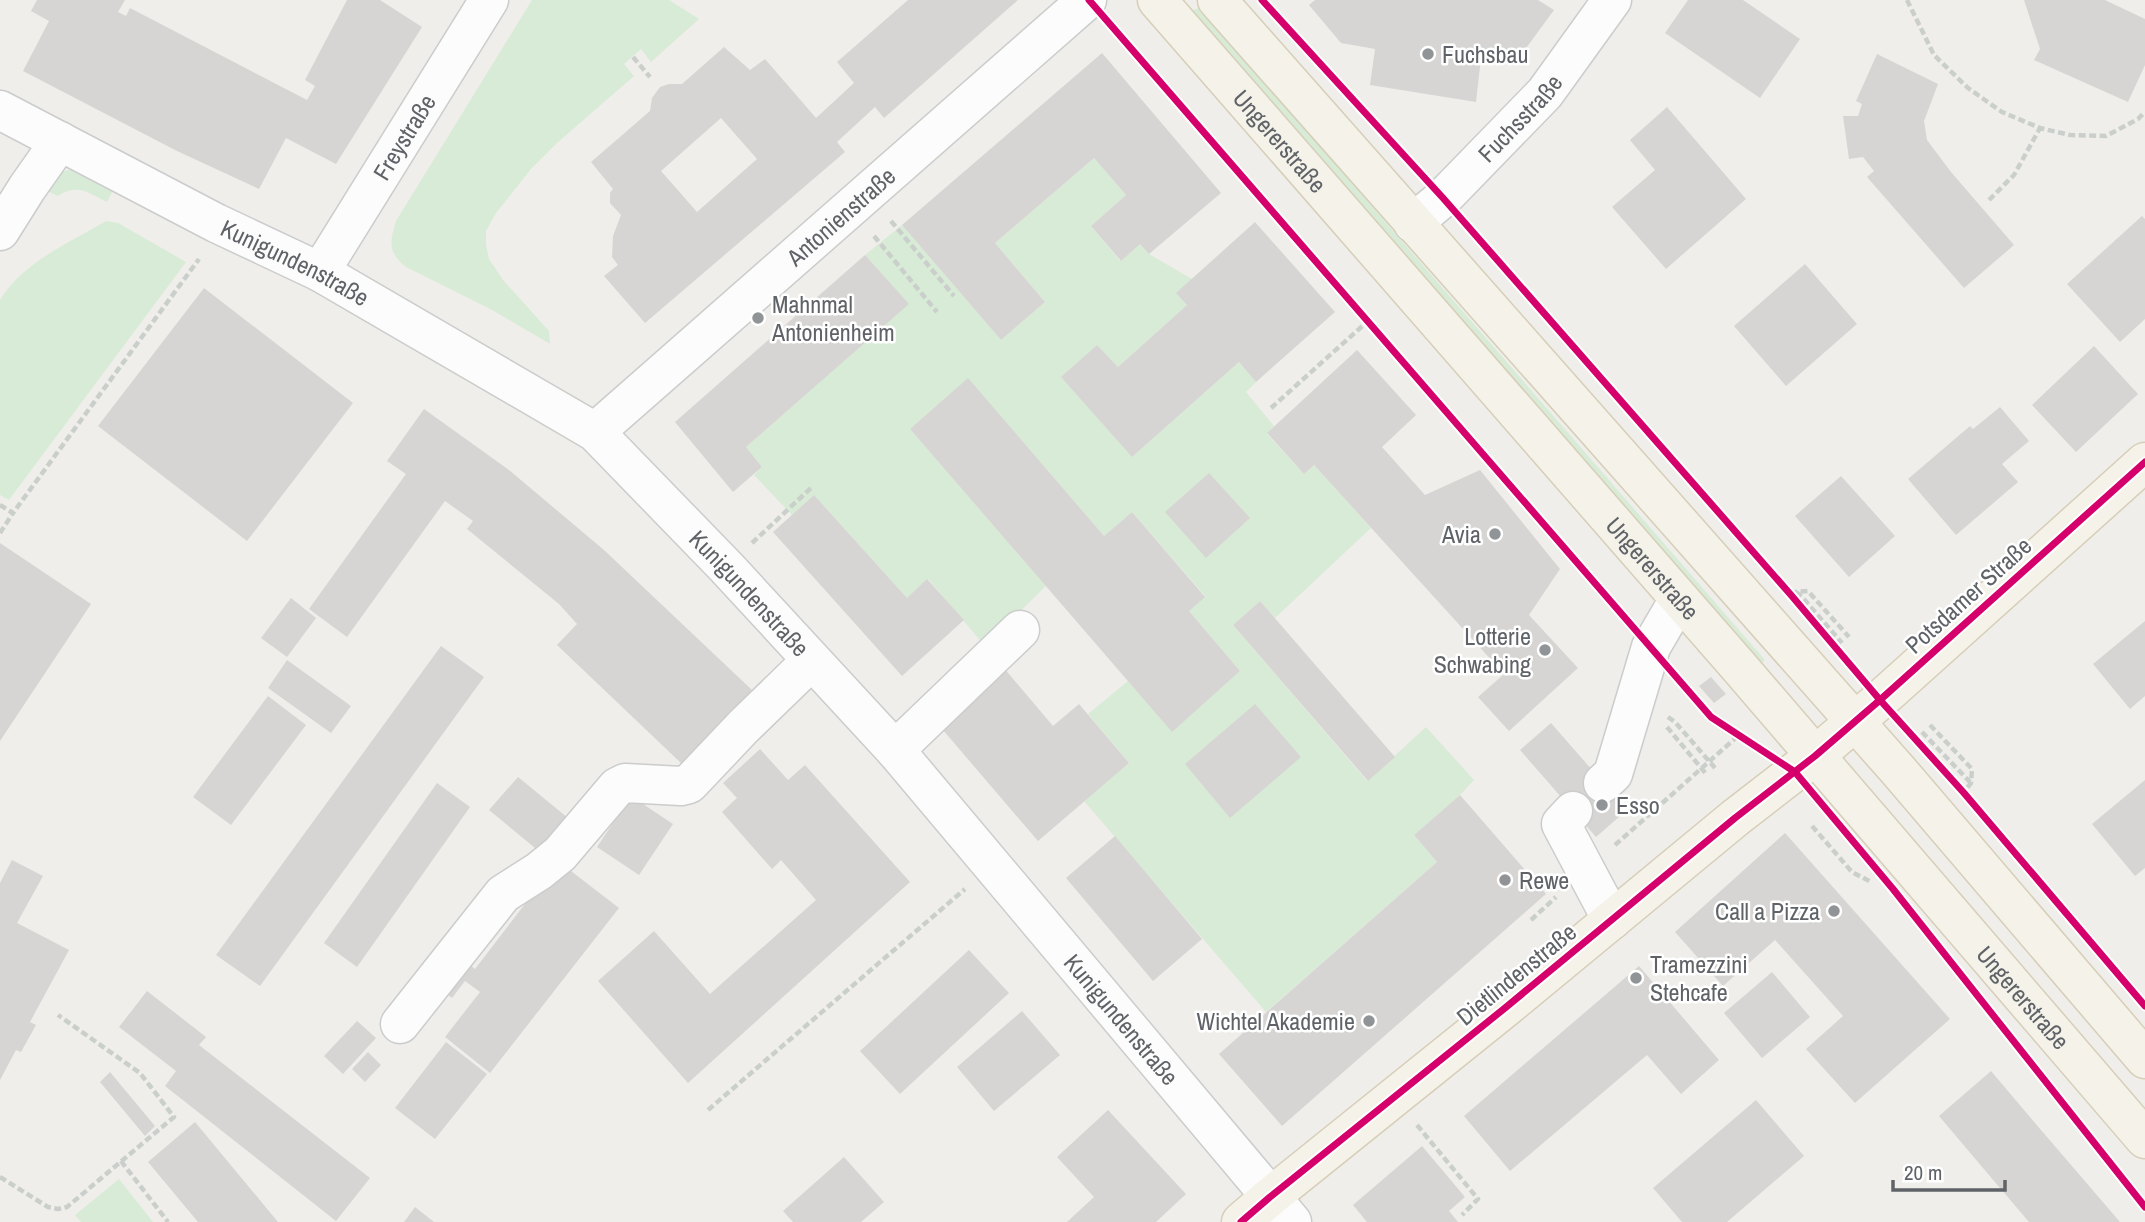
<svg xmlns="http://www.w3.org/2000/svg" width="2145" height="1222" font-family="'Archivo Narrow',sans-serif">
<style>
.green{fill:#d8ebd6}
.building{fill:#d6d5d3;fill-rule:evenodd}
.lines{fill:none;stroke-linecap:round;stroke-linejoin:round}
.minor-casing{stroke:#cbcccc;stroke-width:41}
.major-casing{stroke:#d7ceb8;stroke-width:41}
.path{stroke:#cacfcc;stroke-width:4.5;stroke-dasharray:7 3.5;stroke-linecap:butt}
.minor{stroke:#fdfcfc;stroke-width:38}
.major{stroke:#f4f2e9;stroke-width:38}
.cycleway-casing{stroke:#fff;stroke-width:11}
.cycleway{stroke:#d6006c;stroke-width:7}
.poi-dot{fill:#919496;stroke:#fff;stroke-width:2.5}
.labels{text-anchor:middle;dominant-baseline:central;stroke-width:5;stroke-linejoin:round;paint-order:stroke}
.poi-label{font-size:24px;fill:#5f6368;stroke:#fff;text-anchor:start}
.street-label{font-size:24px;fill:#5f6368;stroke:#fff}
</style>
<rect width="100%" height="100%" fill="#efeeea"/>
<path class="green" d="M532,0H669L699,19L651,62L641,49L624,64L634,76L557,143L531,169L496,213L486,231V245L489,259L503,280L549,331L550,344L494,311L406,267C387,251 390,243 396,221Z
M1200,8L1765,660L1757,667L1188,11Z
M1094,158L1126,195L1091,226L1120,261L1140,244L1149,254L1192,279L1187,305L1118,367L1097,345L1062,377L1132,457L1239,362L1256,382L1246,392L1274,426L1267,434L1304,474L1314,465L1371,528L1275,618L1260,601L1233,625L1367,781L1426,727L1474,780L1460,795L1414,835L1437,862L1266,1012L1084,801L1129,763L1088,714L1128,681L1172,731L1240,671L1189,611L1205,596L1132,512L1104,536L968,379L910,429L1046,586L985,646L928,579L907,598L814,495L792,515L754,475L762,467L746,447L908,304L865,255L902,225L1001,340L1045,302L995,243Z
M69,170H80L116,184L107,202C88,193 78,183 58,196L40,188L60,172Z
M106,221L118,223L186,262L9,500L0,495V300C23,262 69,243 106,221Z
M119,1179L153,1222H81L75,1215Z"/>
<path class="building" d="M37,0H125L118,12L126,16L130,8L307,100L315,86L305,80L347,0H380L422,27L336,164L286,138L259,189L177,151L23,71L49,21L31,11Z
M908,0H1018L884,118L875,107L837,142L845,152L645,323L604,276L618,265L612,257L613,236L621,215L610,203V193L613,189L591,162L650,111L652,98L660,87L669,84H682L724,47L750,70L765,59L816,118L854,83L837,62ZM721,118L757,159L697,212L661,171Z
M1315,0H1538L1554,10L1516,62L1481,58L1476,102L1370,85L1375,49L1341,43L1309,5Z
M1688,0H1743L1800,39L1760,98L1665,33Z
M2024,0H2105L2145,19V65L2128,102L2034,60L2040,49Z
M1102,53L1221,193L1149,254L1140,244L1121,261L1091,226L1126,195L1094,158L995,243L1045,302L1001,340L902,225Z
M1877,54L1938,84L1924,121L1927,140L1951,172L2014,245L1964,288L1867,177L1874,171L1863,157L1849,159L1843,116H1858L1862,104L1856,101Z
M1667,107L1746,199L1666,269L1612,207L1655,170L1630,140Z
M2142,216L2145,219V319L2120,342L2067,284Z
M1255,222L1335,312L1256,382L1239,362L1132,457L1061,377L1097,345L1118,367L1187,305L1176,293Z
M865,255L909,304L746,447L762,467L733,492L675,422Z
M1805,264L1857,324L1786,386L1734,326Z
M204,288L353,403L247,541L98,426Z
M2094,346L2138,394L2076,452L2032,405Z
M1357,350L1416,415L1382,447L1425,495L1480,470L1560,569L1529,615L1578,668L1509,731L1478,697L1504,674L1314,465L1304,474L1267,433Z
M968,378L1104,536L1132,512L1205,597L1189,611L1240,671L1172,732L910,429Z
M2000,407L2029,441L2002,464L2018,482L1956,535L1908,479L1970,426L1973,429Z
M424,409L509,470L604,550L752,690L682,764L557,645L577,624L559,604L467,529L473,521L445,501L347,637L309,609L406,474L387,461Z
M1209,473L1250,518L1206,558L1165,512Z
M1841,476L1895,536L1849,577L1795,516Z
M814,495L907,598L927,579L964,620L902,676L773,532Z
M0,543L91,604L0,741Z
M291,598L316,618L287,657L261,638Z
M1260,601L1395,757L1368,781L1233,625Z
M2145,621V696L2130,709L2093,664Z
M441,646L484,677L260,986L216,955Z
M287,660L351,706L331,733L268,688Z
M1003,667L1053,726L1079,704L1129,763L1038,841L937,723Z
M1711,677L1726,694L1714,703L1699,686Z
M268,696L306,725L231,825L193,797Z
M1255,704L1301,757L1230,818L1185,764Z
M1551,723L1627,810L1596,837L1520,750Z
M760,749L788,780L805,765L910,882L688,1083L598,981L654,931L710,994L816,900L781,860L772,869L722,812L737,798L723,783Z
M518,777L568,818L540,852L489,810Z
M2145,780V868L2135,876L2092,824Z
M437,783L470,807L357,967L324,943Z
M1460,795L1546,894L1282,1126L1219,1054L1437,862L1414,835Z
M631,796L673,824L639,875L597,847Z
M1785,833L1950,1019L1855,1103L1806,1049L1843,1016L1775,940L1723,986L1675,932Z
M1115,836L1202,939L1153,981L1066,878Z
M12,860L43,876L17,923L69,950L30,1022L36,1025L21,1052L16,1050L0,1080V883Z
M558,861L619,908L490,1073L445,1037L480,992L465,981L452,998L442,990L465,961L475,969Z
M969,950L1009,993L900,1094L860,1051Z
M1639,966L1719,1060L1681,1094L1647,1055L1510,1171L1464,1116Z
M1772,972L1810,1017L1762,1058L1724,1013Z
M147,991L206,1037L199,1045L370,1178L336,1221L165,1086L176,1071L119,1027Z
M1022,1011L1060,1055L994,1111L957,1067Z
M357,1021L376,1038L343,1074L324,1056Z
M446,1042L487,1074L435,1139L395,1108Z
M368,1052L381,1065L365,1082L352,1069Z
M1991,1071L2035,1123L2120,1222H2029L1983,1168L1939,1116Z
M110,1072L155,1126L145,1136L100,1082Z
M1756,1100L1804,1156L1727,1222H1682L1653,1188Z
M1108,1110L1186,1194L1156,1222H1067L1094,1197L1057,1157Z
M195,1122L278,1222H198L148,1162Z
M1422,1146L1465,1197L1449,1211L1458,1222H1367L1353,1205Z
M844,1157L884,1202L861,1222H793L783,1211Z
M415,1207L434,1222H404Z"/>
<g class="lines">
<defs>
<g id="minor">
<path id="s1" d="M0,110L216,223L320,272L595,432L727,568L895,750L1292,1222"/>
<path id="s2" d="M1413,223L1443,198L1545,93L1612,0"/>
<path d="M0,231L27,188L60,141"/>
<path id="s3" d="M320,272L489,0"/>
<path id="s4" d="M595,432L1087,0"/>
<path d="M895,750L1020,630"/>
<path d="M1603,783L1613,774L1651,647L1679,599"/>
<path d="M1573,811L1561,824L1612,920"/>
<path d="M400,1024L503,894L539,871L560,854L617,787L625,783L681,786L689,784L743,727L811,661"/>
</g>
<g id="major">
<path id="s5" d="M1157,0L1740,668L2145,1139"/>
<path d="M1217,0L1897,769L2145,1059"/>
<path d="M1241,1222L1270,1197L1505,1008L1735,818L1815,756L1880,700L2145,462"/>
</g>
</defs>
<use href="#minor" class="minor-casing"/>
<use href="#major" class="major-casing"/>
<path class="path" d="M1907,0L1934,55L1968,88L2002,112L2040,128L2070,135L2106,136L2138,119L2145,112
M633,57L650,77
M1989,200L2014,175L2040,128
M891,221L954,296
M874,236L937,312
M1271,408L1368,321
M0,505L13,513L199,259
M0,533L13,513
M752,543L811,488
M1796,592L1802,597L1842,643
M1791,595L1795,592L1808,591L1849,637
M1668,717L1675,722L1715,768
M1930,725L1972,769L1971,783L1964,792
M1667,727L1707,775
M1922,732L1970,782
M1812,826L1852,872L1871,882
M1615,845L1739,735
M1531,920L1556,897
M708,1110L965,889
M1417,1125L1478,1199L1462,1215
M121,1161L168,1222
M0,1177L48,1207L58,1209L67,1207L174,1117L140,1073L58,1015"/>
<use href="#minor" class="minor"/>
<use href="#major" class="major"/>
<defs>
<path id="cycleway" d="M1089,0L1711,717L1795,772L1893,889L2145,1207
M1262,0L1443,198L1791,595L1880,700L1964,793L2145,1006
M1241,1222L1270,1197L1505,1008L1735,818L1815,756L1880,700L2145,462"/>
</defs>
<use href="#cycleway" class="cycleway-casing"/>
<use href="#cycleway" class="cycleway"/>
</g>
<g class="poi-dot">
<circle cx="1428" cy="54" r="7"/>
<circle cx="758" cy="318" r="7"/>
<circle cx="1495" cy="534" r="7"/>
<circle cx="1545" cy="650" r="7"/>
<circle cx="1602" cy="805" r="7"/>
<circle cx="1505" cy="880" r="7"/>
<circle cx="1834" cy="911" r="7"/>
<circle cx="1636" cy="978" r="7"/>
<circle cx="1369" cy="1021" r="7"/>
</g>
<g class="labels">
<g class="poi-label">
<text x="1442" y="54">Fuchsbau</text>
<text x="772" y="304">Mahnmal<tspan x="772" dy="28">Antonienheim</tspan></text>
<text x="1481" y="534" text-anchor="end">Avia</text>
<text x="1531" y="636" text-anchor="end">Lotterie<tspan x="1531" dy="28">Schwabing</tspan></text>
<text x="1616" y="805">Esso</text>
<text x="1519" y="880">Rewe</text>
<text x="1820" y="911" text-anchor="end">Call a Pizza</text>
<text x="1650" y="964">Tramezzini<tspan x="1650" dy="28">Stehcafe</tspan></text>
<text x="1355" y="1021" text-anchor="end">Wichtel Akademie</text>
</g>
<g class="street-label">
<text stroke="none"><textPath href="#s2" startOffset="150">Fuchsstraße</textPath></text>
<text stroke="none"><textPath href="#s3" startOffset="159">Freystraße</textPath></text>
<text stroke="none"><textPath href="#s5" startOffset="187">Ungererstraße</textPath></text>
<text stroke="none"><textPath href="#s4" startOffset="327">Antonienstraße</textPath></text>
<text stroke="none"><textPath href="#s1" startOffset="332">Kunigundenstraße</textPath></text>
<text stroke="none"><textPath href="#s5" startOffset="754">Ungererstraße</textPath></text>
<text stroke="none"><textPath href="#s1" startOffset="900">Kunigundenstraße</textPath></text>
<text transform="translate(1968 595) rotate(-42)">Potsdamer Straße</text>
<text transform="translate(1516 974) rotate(-39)">Dietlindenstraße</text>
<text stroke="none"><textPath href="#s5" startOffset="1321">Ungererstraße</textPath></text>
<text stroke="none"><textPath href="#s1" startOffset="1466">Kunigundenstraße</textPath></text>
</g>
</g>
<path d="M1893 1180v10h112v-10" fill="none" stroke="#5f6368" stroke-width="3.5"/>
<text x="1904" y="1180" font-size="21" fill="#5f6368" stroke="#ffffff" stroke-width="5" paint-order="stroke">20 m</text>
</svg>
